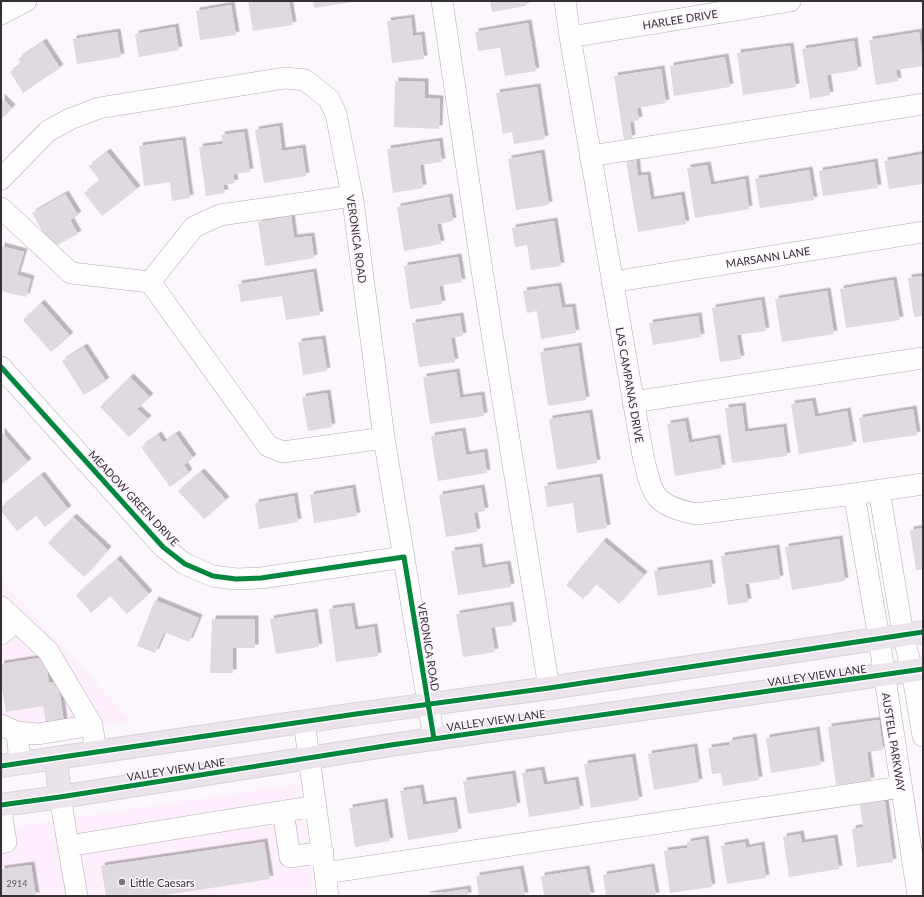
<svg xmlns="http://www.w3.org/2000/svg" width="924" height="897" font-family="Lato,sans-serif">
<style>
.built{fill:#fdeffc}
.building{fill:#dfdadf;filter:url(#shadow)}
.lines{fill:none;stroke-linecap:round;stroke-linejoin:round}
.minor-casing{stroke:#b1abb0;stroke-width:22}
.major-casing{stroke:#d6d2d6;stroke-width:24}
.minor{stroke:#fffeff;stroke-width:21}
.major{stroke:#ebe4eb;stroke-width:22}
.cycleway-casing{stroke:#fdf6fd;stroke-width:8}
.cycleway{stroke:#00873e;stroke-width:5}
.poi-dot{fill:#7b757b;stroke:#fdf6fd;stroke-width:1.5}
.labels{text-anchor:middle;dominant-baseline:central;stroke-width:3;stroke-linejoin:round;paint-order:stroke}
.number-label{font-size:9px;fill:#605a60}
.street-label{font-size:11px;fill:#362f36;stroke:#fdf6fd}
.poi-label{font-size:11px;fill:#362f36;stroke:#fdf6fd;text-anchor:start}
</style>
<defs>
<filter id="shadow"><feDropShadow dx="3.5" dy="-3.5" stdDeviation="0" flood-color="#0004"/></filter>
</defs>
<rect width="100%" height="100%" fill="#fcf7fc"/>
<path class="built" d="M1,580L131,721L1,739Z
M299,784L315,896H1V829Z"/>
<path class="building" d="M248,1H289L293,25L253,31Z
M313,1H353V2L314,8Z
M490,1H525L526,6L492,12Z
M231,5L236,35L200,40L196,11Z
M411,18L413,36L421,35L424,59L392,63L387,21Z
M528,23L536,71L505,76L500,48L478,51L475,32Z
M175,27L179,50L139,57L135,34Z
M117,32L121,57L77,64L73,39Z
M919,32L923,66L896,70L898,81L876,85L869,40Z
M854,41L858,70L827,75L830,95L810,99L802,49Z
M43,42L60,68L23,93L10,72L21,64L18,59Z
M790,46L796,87L743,95L737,53Z
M725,57L730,87L674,96L670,66Z
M661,69L666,103L637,108L639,120L630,122L632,138L624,140L614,76Z
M395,81L425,82V98L440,99L439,129L394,127Z
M537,87L545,139L514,144L512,132L503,134L496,93Z
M1,97L12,108L1,119Z
M279,126L282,151L302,148L306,176L264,183L255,130Z
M244,132L250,172L233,174L235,183L223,185L225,193L206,196L199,147L223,144L221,135Z
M182,140L190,198L172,201L170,182L144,186L139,146Z
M439,141L442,162L420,165L423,188L393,193L387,149Z
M107,152L137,189L102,216L84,193L100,181L89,166Z
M541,153L549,205L516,210L508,159Z
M923,154V184L889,189L884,161Z
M636,160L638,176L647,175L651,200L681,195L686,224L638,232L626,161Z
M874,162L878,188L823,196L819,171Z
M707,165L711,185L745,179L749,209L695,218L687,168Z
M809,170L814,200L760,208L755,179Z
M65,194L78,215L70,220L78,234L52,248L32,213Z
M449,197L453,221L437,224L441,244L404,251L397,207Z
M291,216L294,238L311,236L314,258L265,266L258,222Z
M554,221L561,266L531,270L527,245L515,247L512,228Z
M1,246L24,252L17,275L31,279L26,297L1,291Z
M458,257L462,282L439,286L442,304L410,309L404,266Z
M313,272L320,315L286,320L282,296L241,302L238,284Z
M923,276V316L914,317L908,278Z
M893,280L900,320L846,328L840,289Z
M558,286L562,308L572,307L576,333L541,339L537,311L527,313L523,291Z
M827,291L834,334L782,342L775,299Z
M761,300L766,331L737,335L741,359L720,362L712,308Z
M41,303L70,336L51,352L23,320Z
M460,316L463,336L451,338L455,362L419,367L412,323Z
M698,316L701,337L653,345L649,323Z
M322,339L327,371L303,375L298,342Z
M578,346L586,400L548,406L540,352Z
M84,347L106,381L84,395L62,361Z
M456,372L460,398L481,395L484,416L430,424L423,377Z
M130,377L150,397L137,409L148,419L129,437L100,407Z
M327,393L332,427L308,431L302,397Z
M812,401L815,417L847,411L853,445L799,454L791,404Z
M742,406L745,432L783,427L787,456L732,463L725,408Z
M913,409L917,435L863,443L859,418Z
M589,413L597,463L557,470L549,419Z
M685,421L689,443L717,438L722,468L675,476L667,424Z
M1,431L28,462L2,484L1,483Z
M462,431L466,455L484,452L487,473L438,481L431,436Z
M176,434L193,458L184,465L189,473L170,487L141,447L158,435L163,443Z
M201,472L226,500L204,519L178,491Z
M41,475L68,509L45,527L36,516L17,531L1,511V507Z
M599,477L607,528L577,533L573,503L547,507L544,486Z
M352,488L357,516L314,523L310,495Z
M481,488L485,511L474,513L477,532L446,537L439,495Z
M294,496L298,522L259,529L255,503Z
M73,517L108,550L84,577L48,543Z
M923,528V569L916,570L910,530Z
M839,539L845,581L792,590L785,547Z
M603,541L644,575L619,604L596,584L583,599L566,585Z
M479,547L482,568L507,564L511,587L458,595L451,551Z
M776,548L780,579L745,584L748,602L728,605L721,556Z
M117,559L149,594L127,614L110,596L91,613L76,595Z
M709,563L712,587L658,596L654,571Z
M155,600L199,618L189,642L164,632L155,653L137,646Z
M510,605L513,625L491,628L495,652L463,657L456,614Z
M351,606L355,630L374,627L378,656L336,662L329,609Z
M314,612L319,647L276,654L270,619Z
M212,619H255V648H233V673H210Z
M45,657L49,683L58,681L64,722L46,725L43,706L6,712L1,682V664Z
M879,720L883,750L867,752L871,781L836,785L828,727Z
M816,730L821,765L771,773L766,738Z
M753,737L759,780L723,786L721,773L712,774L708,748L729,745V741Z
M694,747L699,782L654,790L648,754Z
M632,757L639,800L591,808L584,764Z
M541,770L544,785L575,780L580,809L529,817L522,773Z
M512,774L517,806L468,814L463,781Z
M420,788L423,805L453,800L458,832L408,840L400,791Z
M884,794L893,862L857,867L852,829L863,827L859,797Z
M384,802L390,841L355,847L349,808Z
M800,834L802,843L834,838L839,869L789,877L783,837Z
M705,839L712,887L670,893L664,851L687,848V842Z
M264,842L270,879L158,896H106L101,866Z
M745,842L746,848L761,845L766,878L727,884L721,846Z
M31,865L36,896H1V869Z
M651,867L656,896H606L603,875Z
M520,869L525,896H479L476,876Z
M586,869L591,896H544L541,876Z
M467,889L468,896H426V895Z"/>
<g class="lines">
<defs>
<path id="minor" d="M442,1L483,277L549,688
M565,1L570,37L643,456C653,496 653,505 696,514L854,494L923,484
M1,14L26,1
M570,37L790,1
M590,156L923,104
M1,179L48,131L70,119L99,108L285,78L305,80L329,99L336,114L353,201L384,438L434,739
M352,196L220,215L194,227L150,282L268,446L283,452L384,438
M1,208L71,273L150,282
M612,282L923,232
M1,367L163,547L185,564L213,576L236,579L261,578L404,557
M633,402L923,358
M879,490L903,634L912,671L923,736
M854,494L879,638L918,896
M1,607L48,651L92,725L96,753
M1,634L16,621
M304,721L328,896
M1,725L17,732L20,764
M17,732L38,734L92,725
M60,797L77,896
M1,811L6,842L1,843
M283,811L290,857L323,852
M68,846L316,806
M325,873L901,787"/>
<path id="major" d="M56,758L60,797
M1,766L356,714L549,688L923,632
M1,805L60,797L391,745L923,669"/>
</defs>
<use href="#minor" class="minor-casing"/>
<use href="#major" class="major-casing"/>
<use href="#minor" class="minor"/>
<use href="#major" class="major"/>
<defs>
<path id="cycleway" d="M1,367L163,547L185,564L213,576L236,579L261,578L404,557L434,739
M1,766L356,714L549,688L923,632
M1,805L60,797L391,745L923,669"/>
</defs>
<use href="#cycleway" class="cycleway-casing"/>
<use href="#cycleway" class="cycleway"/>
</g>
<circle class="poi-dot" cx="122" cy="882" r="4"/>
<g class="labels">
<g class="number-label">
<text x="17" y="883">2914</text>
</g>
<g class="street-label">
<text transform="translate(680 19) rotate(-9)">HARLEE DRIVE</text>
<text transform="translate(357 239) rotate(82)">VERONICA ROAD</text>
<text transform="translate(768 257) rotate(-9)">MARSANN LANE</text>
<text transform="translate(630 385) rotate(80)">LAS CAMPANAS DRIVE</text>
<text transform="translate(134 498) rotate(47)">MEADOW GREEN DRIVE</text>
<text transform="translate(429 647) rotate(81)">VERONICA ROAD</text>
<text transform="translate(817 675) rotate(-8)">VALLEY VIEW LANE</text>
<text transform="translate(496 720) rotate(-8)">VALLEY VIEW LANE</text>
<text transform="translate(894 742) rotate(81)">AUSTELL PARKWAY</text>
<text transform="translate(176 769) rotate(-9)">VALLEY VIEW LANE</text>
</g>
<g class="poi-label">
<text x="130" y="882">Little Caesars</text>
</g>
</g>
<rect width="924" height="897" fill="none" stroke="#362f36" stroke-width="4"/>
</svg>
